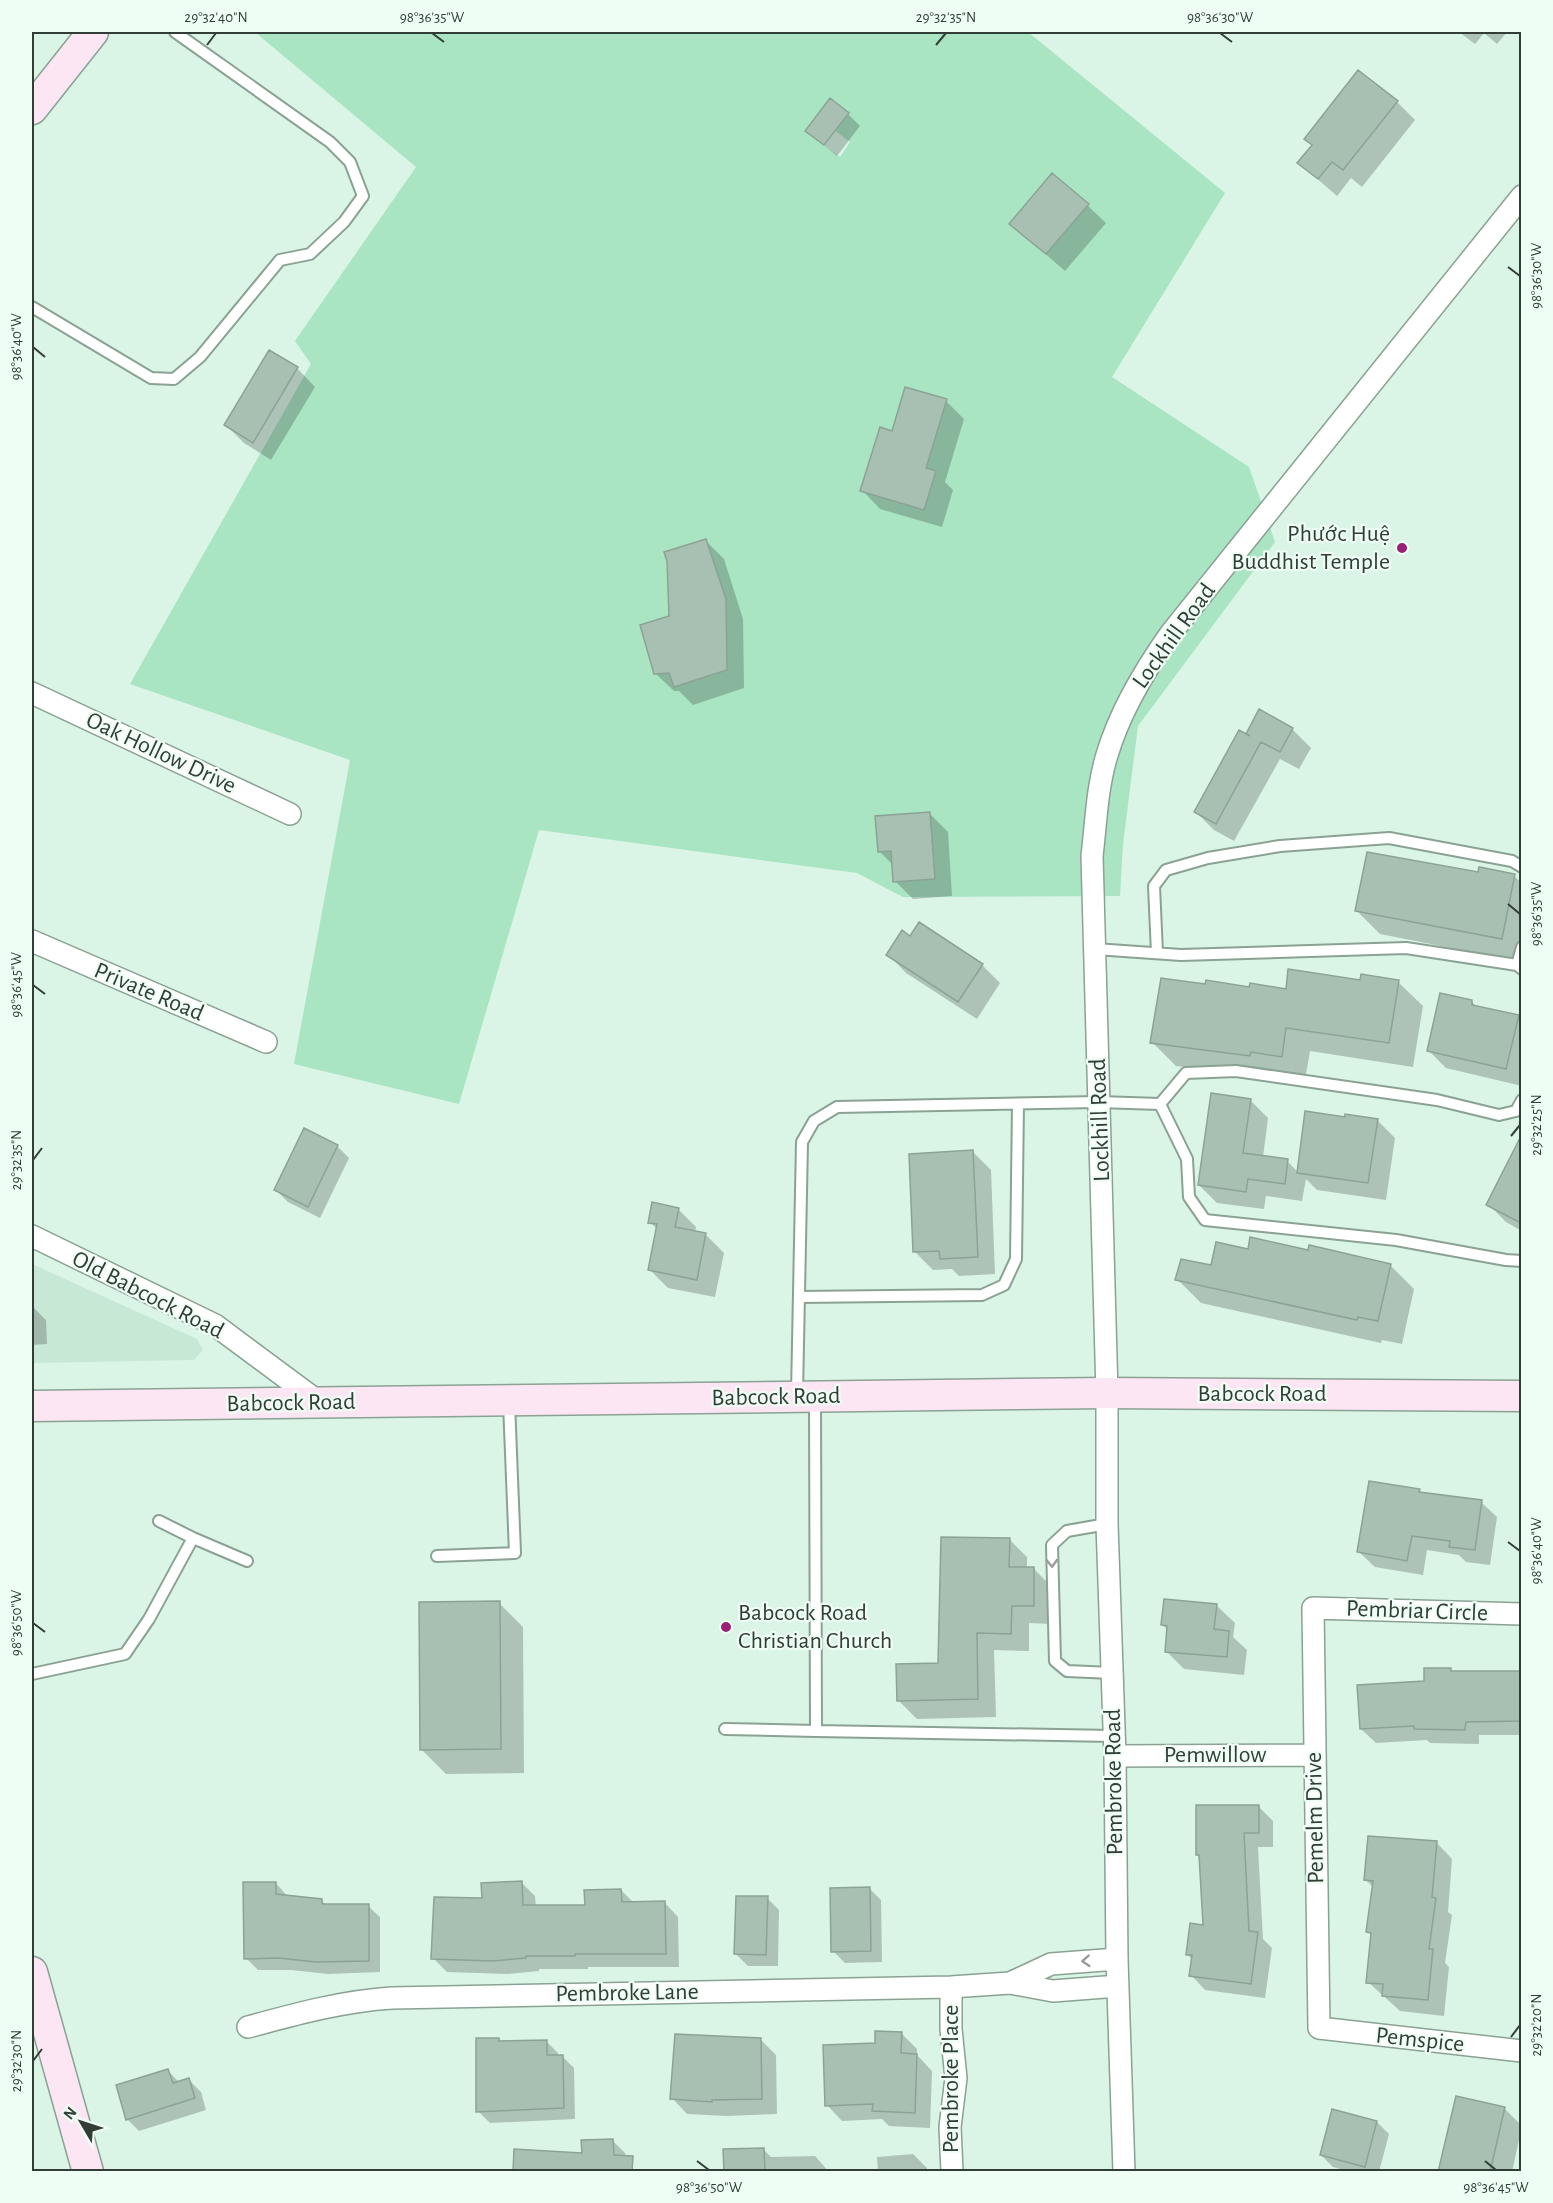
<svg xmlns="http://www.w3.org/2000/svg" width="1553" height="2203" font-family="'Alegreya Sans',sans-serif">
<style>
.built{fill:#c8e8d6}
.green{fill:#a9e4c3;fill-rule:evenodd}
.shadow{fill:#0003}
.building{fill:#a8c0b2;stroke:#8ba395;stroke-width:1.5}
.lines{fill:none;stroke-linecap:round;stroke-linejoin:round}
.lane-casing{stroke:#8aa294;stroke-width:14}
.street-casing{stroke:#8aa294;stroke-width:24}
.secondary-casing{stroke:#8aa294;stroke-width:33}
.lane{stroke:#fff;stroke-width:10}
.street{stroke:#fff;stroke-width:21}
.secondary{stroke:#fde6f4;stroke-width:30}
.oneway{stroke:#999e9b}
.ticks{fill:none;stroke:#333d37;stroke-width:2}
.poi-dot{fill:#9b2078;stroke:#effef5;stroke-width:2}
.labels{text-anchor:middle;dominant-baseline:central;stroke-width:4.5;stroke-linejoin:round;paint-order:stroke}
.poi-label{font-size:24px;fill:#333d37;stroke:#effef5;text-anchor:end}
.street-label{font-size:24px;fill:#333d37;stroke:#effef5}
.neatline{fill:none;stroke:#333d37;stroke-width:2}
.ticks-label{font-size:15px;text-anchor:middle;fill:#333d37}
</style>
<rect width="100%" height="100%" fill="#daf4e5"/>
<path class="built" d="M32,1264L197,1339L203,1350L194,1360L32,1363Z"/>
<path class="green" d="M255,32H1028L1225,193L1112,377L1249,467L1275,542L1138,726L1123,844L1120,896L903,897L857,873L539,830L459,1104L294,1064L350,760L130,684L311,364L295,341L416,167ZM830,98L849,113L835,131L850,142L840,157L805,131ZM1052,173L1088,204L1046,254L1010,224ZM905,387L947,399L926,468L936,471L924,510L860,491L880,427L892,431ZM706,539L726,599L727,670L674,687L669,673H654L640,625L694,609L688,589H668L667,561L665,552Z"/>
<path class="shadow" d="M1459,32H1507L1497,44L1484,33L1475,44Z
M1397,102L1415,120L1362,187L1351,178L1337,196L1299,163L1313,146L1306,139Z
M848,114L860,126L837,156L807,131Z
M1087,205L1106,223L1065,271L1011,224Z
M270,352L297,368L315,387L271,460L244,443L226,425Z
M946,401L964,419L945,482L953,490L942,527L880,509L862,490L893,433Z
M706,541L724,559L743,619L744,688L693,705L679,691H674L655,673L670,617Z
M1260,711L1292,729L1311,748L1299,769L1280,759L1234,841L1214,830L1196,812L1252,739Z
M929,813L948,832L952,896L913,899L895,881L894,866L879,851Z
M1479,874L1514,876L1522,883V962L1380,934L1356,910Z
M919,924L982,965L1000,983L977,1019L906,973L888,954L910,938Z
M1361,982H1398L1423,1006L1413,1067L1310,1051L1305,1080L1274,1079L1176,1066L1152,1042L1207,986L1287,990Z
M1472,1002L1478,1008L1518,1017L1522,1020V1086L1446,1068L1428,1050Z
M1250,1100L1268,1118L1263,1157L1287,1161L1298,1172L1346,1119L1377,1120L1395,1138L1386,1200L1317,1190L1306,1179L1302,1201L1266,1196L1264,1209L1217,1203L1199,1185Z
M337,1146L349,1158L320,1218L288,1202L276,1190Z
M1516,1150L1522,1152V1231L1506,1222L1488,1204Z
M973,1152L991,1170L995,1274L959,1276L952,1269L933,1270L915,1252Z
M678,1209L696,1227L695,1232L705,1234L724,1253L715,1297L668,1288L650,1270L658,1230L650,1222Z
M1249,1251L1309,1252L1390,1265L1414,1289L1402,1344L1382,1340L1381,1343L1201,1303L1177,1279Z
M32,1308H34L46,1320L47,1344L32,1345Z
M1419,1491L1422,1494L1481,1502L1497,1517L1490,1565L1466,1562L1459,1555L1427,1550L1423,1575L1375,1567L1359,1552Z
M1009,1539L1027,1557V1569H1034L1052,1587L1051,1624L1029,1623V1651L994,1650L996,1717L917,1719L899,1701L940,1664Z
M499,1603L523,1627L524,1773L446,1774L422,1750Z
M1216,1605L1235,1623L1233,1637L1247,1650L1244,1675L1184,1669L1166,1651L1168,1630L1163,1625Z
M1451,1670L1454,1673H1522V1735H1479V1744L1430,1743L1427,1740L1376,1743L1361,1729L1425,1683Z
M1258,1806L1273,1821V1847H1258L1263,1939L1272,1948L1265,1998L1205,1990L1191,1975L1193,1960L1187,1954L1205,1927L1201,1858L1197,1855Z
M1436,1842L1452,1859L1448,1912L1452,1915L1445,1963L1449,1967L1444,2016L1400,2011L1368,1982L1372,1936L1367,1931L1373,1887L1366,1880Z
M276,1883L288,1897L322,1901L326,1905L368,1906L380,1917V1972L328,1974L291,1970H258L246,1958Z
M522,1883L535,1896L536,1907L586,1906L621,1890L634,1903H665L678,1917L679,1967H588V1969H539V1971L507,1974L447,1972L433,1958L483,1900Z
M869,1888L881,1900L882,1962L845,1963L833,1951Z
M767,1898L779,1910L778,1966H748L736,1954Z
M901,2033L917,2049V2055L932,2071L930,2128L889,2126L882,2119L842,2121L827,2105L876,2045Z
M499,2039L502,2043L546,2041L558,2053V2056H562L574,2068L575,2119L490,2123L478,2111Z
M761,2040L776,2055L777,2114L727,2116L687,2114L672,2098Z
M168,2071L180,2083L189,2080L201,2092L206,2110L139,2131L127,2119Z
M1504,2108L1522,2126L1512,2172H1442Z
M1377,2122L1389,2134L1379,2172H1351L1333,2167L1321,2155Z
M613,2141L625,2153L626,2172L583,2154Z
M763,2149L771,2157L815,2156L829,2172H725Z
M913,2154L927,2168V2172H878L877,2157Z"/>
<path class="building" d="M1358,70L1398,101L1343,170L1332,162L1318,179L1297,163L1312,145L1304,139Z
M830,98L849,113L824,145L805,131Z
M1052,173L1089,204L1046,254L1009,224Z
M269,350L298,367L253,443L224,425Z
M905,387L947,399L926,468L936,471L924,510L860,491L880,427L892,431Z
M706,539L726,599L727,670L674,687L669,673L654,674L640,625L669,616L667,561L664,552Z
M1259,709L1293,728L1280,752L1261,742L1216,824L1194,812L1239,730L1250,736L1246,734Z
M930,812L935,879L893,882L891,851L878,852L875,816Z
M1367,852L1478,872L1479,867L1515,874L1502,939L1355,911Z
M919,922L983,964L958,1002L886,955L902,930L910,936Z
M1288,969L1360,980L1361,974L1399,980L1389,1043L1286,1028L1282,1057L1251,1052L1250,1056L1150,1043L1161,978L1205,984L1206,980L1249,987L1250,983L1286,989Z
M1440,993L1472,1000V1005L1519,1015L1506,1069L1427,1051Z
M1211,1093L1251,1099L1243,1153L1288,1159L1285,1184L1248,1179L1246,1192L1198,1185Z
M1305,1111L1345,1117V1114L1378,1119L1368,1183L1297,1173Z
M304,1128L338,1145L308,1207L274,1190Z
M1521,1136V1223L1486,1205Z
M973,1150L978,1257L940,1259L939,1251L913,1252L909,1154Z
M652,1202L679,1208L675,1227L706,1233L697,1280L648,1270L657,1224L648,1223Z
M1250,1237L1308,1250L1309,1245L1391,1264L1378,1321L1358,1317L1357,1320L1175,1280L1181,1259L1211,1265L1216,1242L1248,1249Z
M1369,1481L1420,1489L1419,1492L1482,1500L1475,1550L1449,1547L1450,1541L1412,1536L1407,1561L1357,1552Z
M941,1537L1010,1538L1009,1567H1034V1606H1012L1011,1634L977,1633L978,1699L897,1701L896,1664L938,1663Z
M1164,1599L1217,1604L1214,1629L1229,1631L1227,1657L1165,1652L1167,1626L1161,1625Z
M500,1601L501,1749L420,1750L419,1602Z
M1424,1668H1451V1671H1521V1721L1466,1722L1465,1730L1414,1729V1726L1360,1729L1357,1685L1424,1681Z
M1196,1805H1259V1833H1244L1249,1931L1258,1932L1251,1984L1189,1976L1192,1955H1186L1190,1923L1203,1925L1199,1855H1196Z
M1368,1836L1437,1841L1432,1897L1436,1898L1429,1949H1433L1428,2000L1382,1996L1383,1984L1366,1983L1371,1933L1366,1932L1373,1881L1364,1880Z
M522,1881L523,1905H585L584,1890L621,1889L622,1902L665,1901L666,1954H575V1956H526V1958L492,1961L431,1959L434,1897L482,1898L481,1883Z
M243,1882H276V1894L322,1899V1904H369V1961L316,1962L278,1958L244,1959Z
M870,1887L871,1951L831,1952L830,1888Z
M736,1896H768L766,1955L734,1954Z
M875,2031L902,2032L901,2053L917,2054L915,2113L872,2111L873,2104L825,2106L823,2045L875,2043Z
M675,2034L761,2038L762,2099L712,2100V2102L670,2099Z
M476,2038H499V2041L547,2040V2055H563L564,2108L476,2112Z
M168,2069L173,2083L189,2078L195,2098L126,2120L116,2085Z
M1456,2096L1505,2107L1490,2172H1438Z
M1332,2109L1377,2121L1365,2167L1320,2155Z
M613,2139L614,2155L633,2156L632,2172H513L514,2149L582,2153L581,2140Z
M764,2148L765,2172H724L723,2149Z"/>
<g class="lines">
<defs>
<path id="lane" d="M32,307L151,378L174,379L200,357L280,260L310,254L344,222L363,196L350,162L330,142L175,32
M1095,949L1181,955L1406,948L1517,965L1522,969
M1157,953L1154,886L1166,870L1208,858L1280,846L1389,838L1512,861L1522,867
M1517,965L1522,947
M1160,1104L1187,1159L1189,1197L1205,1220L1396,1240L1506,1260L1522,1261
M799,1297L982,1295L1004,1285L1016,1259L1018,1104
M797,1394L802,1142L814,1121L837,1107L1099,1102L1160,1104L1186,1073L1236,1071L1437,1100L1499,1115L1516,1111L1522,1100
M815,1399L816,1731L1114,1736
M1107,1524L1067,1531L1052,1545L1055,1661L1067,1671L1112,1673
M193,1538L247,1561
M437,1556L515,1553L509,1403
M32,1674L125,1654L149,1619L193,1538L159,1521
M725,1729L816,1731"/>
<path id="street" d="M32,693L290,814
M32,941L266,1042
M32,1236L215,1325L320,1403
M1522,1614L1313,1608L1319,2028L1522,2051
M1115,1756L1314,1755
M1010,1983L1051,1964L1117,1959
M951,1987V2029L956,2078L950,2127L952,2172
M248,2027C296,2014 343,2001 392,1998L951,1987L1010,1983L1053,1991L1118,1986
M1124,2172L1117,1959L1115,1756L1107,1524V1393L1092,856C1096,823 1097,787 1107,755C1120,711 1144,671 1171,633L1522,196"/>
<path id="secondary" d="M32,109L93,32
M32,1406L1107,1393L1522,1396
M32,1972L88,2172"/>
</defs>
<use href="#lane" class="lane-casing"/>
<use href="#street" class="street-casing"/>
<use href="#secondary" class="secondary-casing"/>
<use href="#lane" class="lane"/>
<use href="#street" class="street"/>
<use href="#secondary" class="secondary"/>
</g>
<defs><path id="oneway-chevron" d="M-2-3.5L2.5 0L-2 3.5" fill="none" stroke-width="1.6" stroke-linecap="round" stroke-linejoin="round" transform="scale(1.5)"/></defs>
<g class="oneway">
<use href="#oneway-chevron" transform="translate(1052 1563) rotate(88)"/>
<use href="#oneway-chevron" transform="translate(1086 1961) rotate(176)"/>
</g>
<path class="ticks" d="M432,33L444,42M1220,33L1232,42M207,45L216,33M936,45L946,33M1508,267L1520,276M33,347L45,357M1508,904L1520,914M33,985L45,994M1511,1136L1520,1125M33,1160L42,1148M1508,1542L1520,1551M33,1623L45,1632M1511,2037L1520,2025M33,2061L42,2049M697,2161L709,2170M1485,2161L1496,2170"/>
<g class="poi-dot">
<circle cx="1402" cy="548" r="6"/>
<circle cx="726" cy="1627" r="6"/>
</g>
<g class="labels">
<g class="poi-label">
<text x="1390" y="534">Phước Huệ<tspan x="1390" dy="28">Buddhist Temple</tspan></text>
<text x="738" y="1613" text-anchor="start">Babcock Road<tspan x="738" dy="28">Christian Church</tspan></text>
</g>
<g class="street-label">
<text transform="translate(1174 636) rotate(-54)">Lockhill Road</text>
<text transform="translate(161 753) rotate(25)">Oak Hollow Drive</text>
<text transform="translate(149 992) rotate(23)">Private Road</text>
<text transform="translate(1100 1120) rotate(-92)">Lockhill Road</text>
<text transform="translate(148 1295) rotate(27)">Old Babcock Road</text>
<text x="1262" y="1394">Babcock Road</text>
<text transform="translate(776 1397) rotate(-1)">Babcock Road</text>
<text transform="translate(291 1403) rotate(-1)">Babcock Road</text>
<text transform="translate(1417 1611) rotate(2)">Pembriar Circle</text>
<text x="1215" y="1755">Pemwillow</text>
<text transform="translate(1114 1782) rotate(-91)">Pembroke Road</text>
<text transform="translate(1315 1818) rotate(-91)">Pemelm Drive</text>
<text transform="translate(627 1993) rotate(-1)">Pembroke Lane</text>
<text transform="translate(1420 2040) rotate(6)">Pemspice</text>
<text transform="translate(951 2079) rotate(-90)">Pembroke Place</text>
</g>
</g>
<rect width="1553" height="2203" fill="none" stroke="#effef5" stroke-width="66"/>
<g transform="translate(81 2122) rotate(309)" stroke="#effef5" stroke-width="4.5" paint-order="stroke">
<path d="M0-4.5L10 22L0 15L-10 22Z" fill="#333d37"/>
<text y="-9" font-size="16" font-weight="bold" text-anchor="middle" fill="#333d37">N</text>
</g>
<rect x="33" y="33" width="1487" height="2137" class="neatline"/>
<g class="ticks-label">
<text x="216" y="22">29°32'40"N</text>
<text x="432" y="22">98°36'35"W</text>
<text x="946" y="22">29°32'35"N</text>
<text x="1220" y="22">98°36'30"W</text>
<text transform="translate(1536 276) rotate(-90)" y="5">98°36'30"W</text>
<text transform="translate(16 347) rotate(-90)" y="5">98°36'40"W</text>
<text transform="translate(1536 914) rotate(-90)" y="5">98°36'35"W</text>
<text transform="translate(16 985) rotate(-90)" y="5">98°36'45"W</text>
<text transform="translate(1536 1125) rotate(-90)" y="5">29°32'25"N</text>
<text transform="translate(16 1160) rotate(-90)" y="5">29°32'35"N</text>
<text transform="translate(1536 1551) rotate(-90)" y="5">98°36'40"W</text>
<text transform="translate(16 1623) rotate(-90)" y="5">98°36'50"W</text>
<text transform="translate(1536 2025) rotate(-90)" y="5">29°32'20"N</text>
<text transform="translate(16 2061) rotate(-90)" y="5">29°32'30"N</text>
<text x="709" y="2192">98°36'50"W</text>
<text x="1496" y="2192">98°36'45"W</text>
</g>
</svg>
